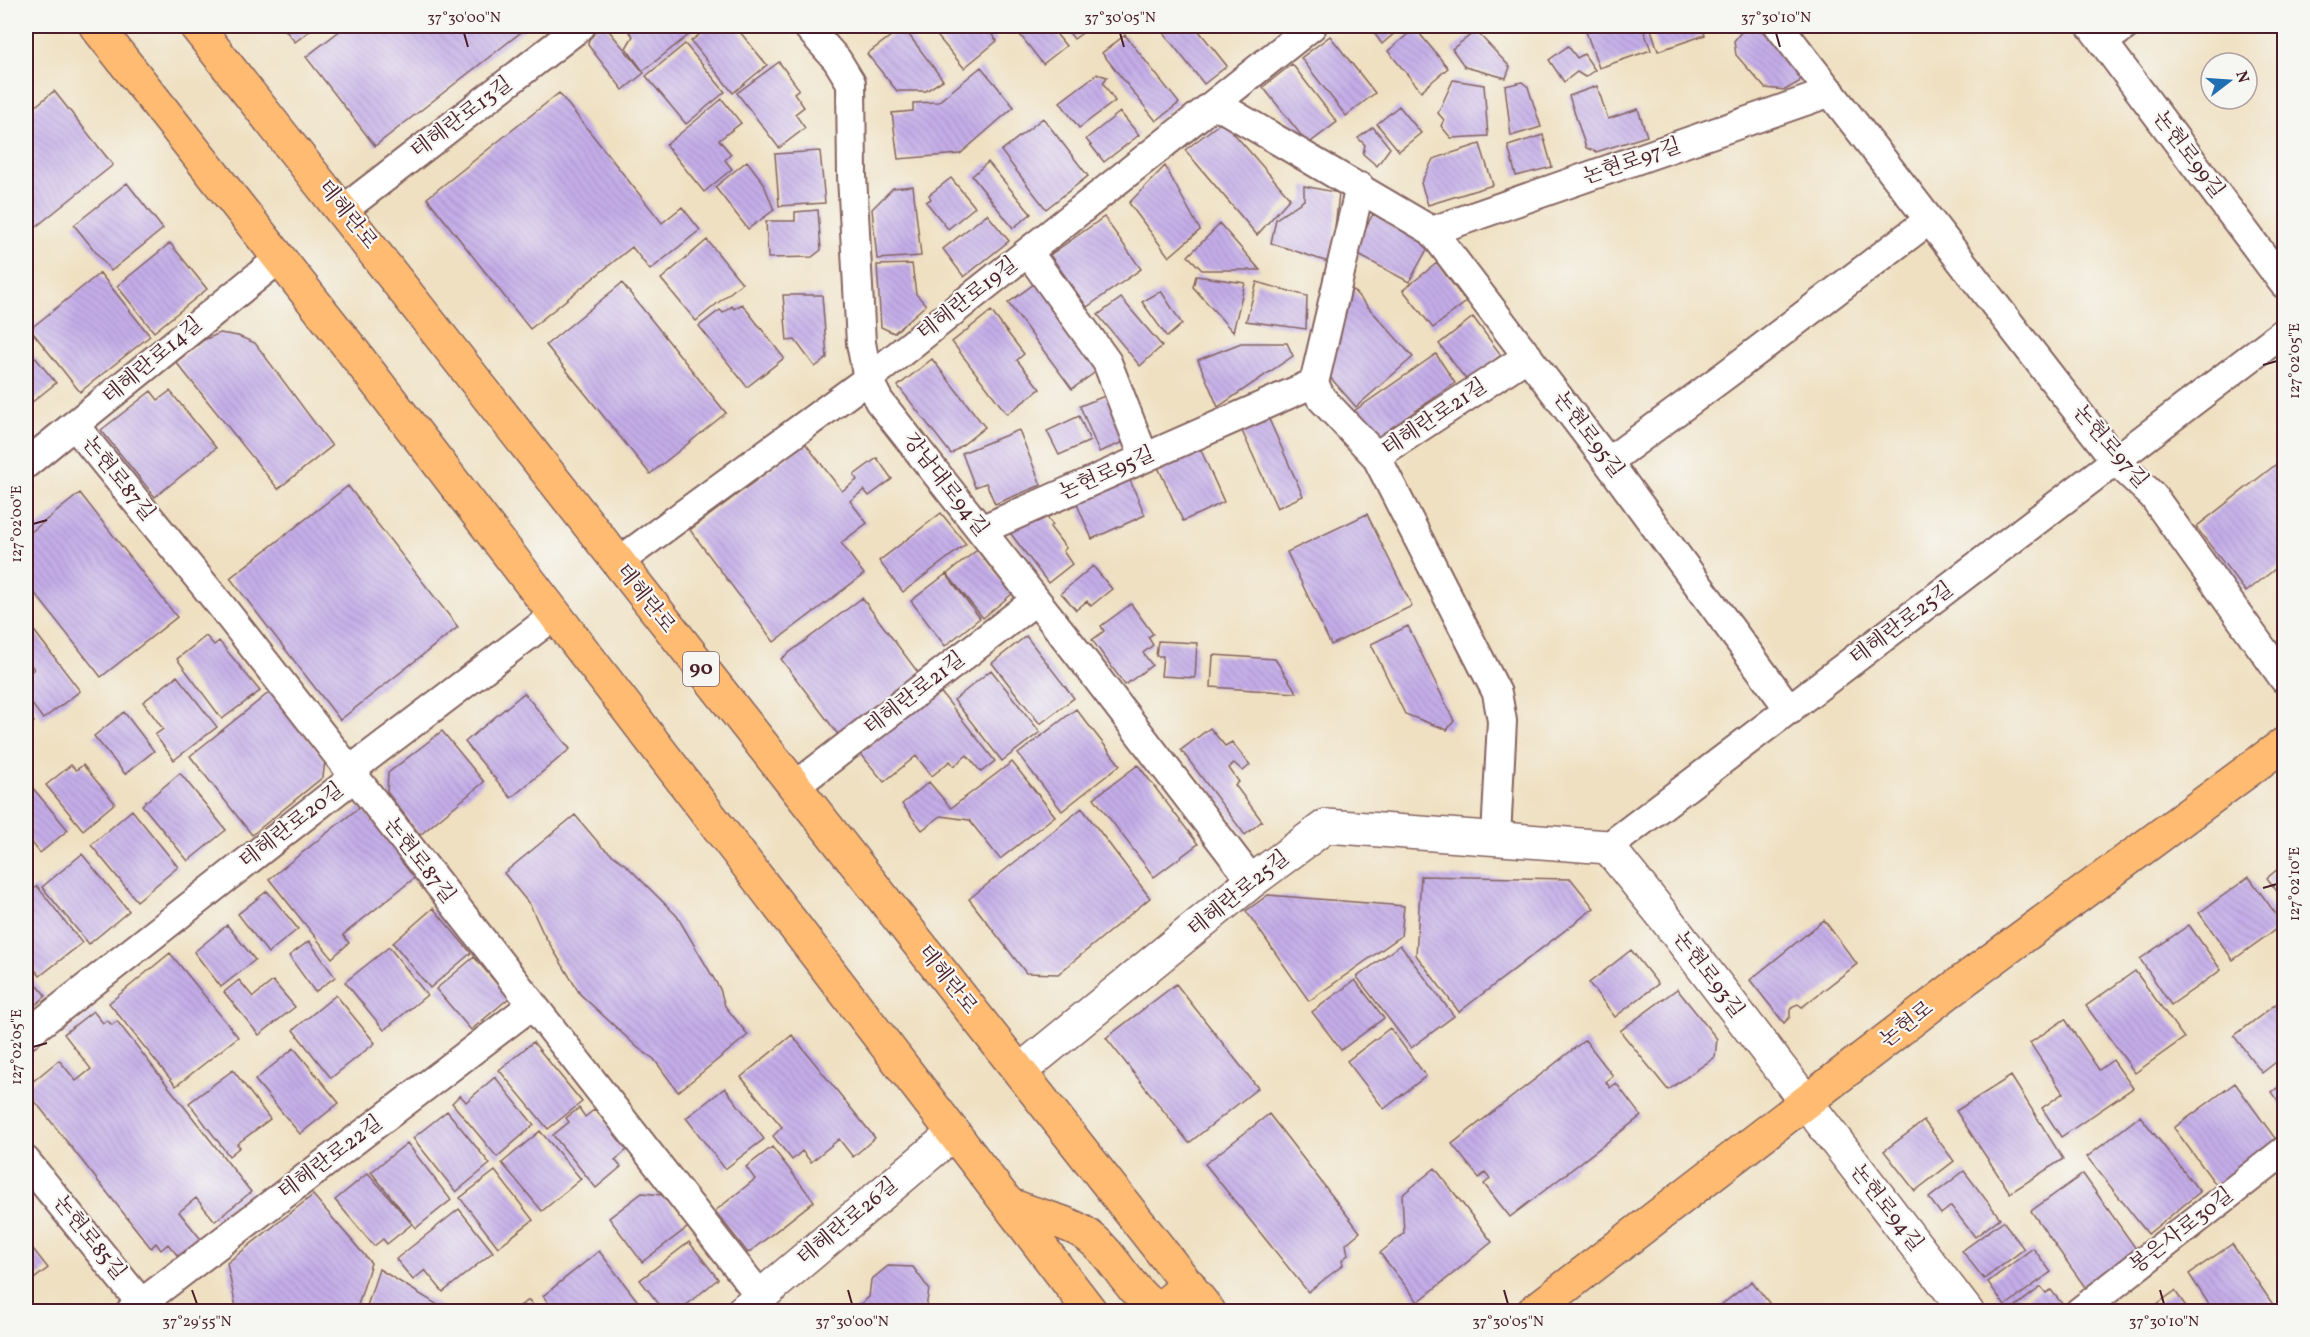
<svg xmlns="http://www.w3.org/2000/svg" width="2310" height="1337" font-family="Vollkorn,'Noto Serif KR',serif">
<style>
.building{fill:url(#building-back-hatch)}
.lines{fill:none;stroke-linecap:round;stroke-linejoin:round}
.minor-casing{stroke:#846360;stroke-width:32}
.tertiary-casing{stroke:#846360;stroke-width:36}
.primary-casing{stroke:#846360;stroke-width:36}
.minor{stroke:#fff;stroke-width:28}
.tertiary{stroke:#fff;stroke-width:33}
.primary{stroke:#febb71;stroke-width:33}
.ticks{fill:none;stroke:#4a1f2b;stroke-width:2}
.labels{text-anchor:middle;dominant-baseline:central;stroke-width:4.5;stroke-linejoin:round;paint-order:stroke}
.shield{fill:#f6f6f2;stroke:#7e6067;stroke-width:1.5}
.shield-label{font-size:20px;font-weight:bold;fill:#4a1f2b}
.street-label{font-size:21px;fill:#4a1f2b;stroke:#f6f6f2}
.neatline{fill:none;stroke:#4a1f2b;stroke-width:2}
.ticks-label{font-size:15px;text-anchor:middle;fill:#4a1f2b}
</style>
<defs>
<pattern id="building-back-hatch" width="6" height="6" patternUnits="userSpaceOnUse" patternTransform="scale(1.5)"><rect width="6" height="6" fill="#c4ade8"/><path d="M-1 5l2 2M0 0l6 6M5-1l2 2" fill="none" stroke="#aa94c7"/></pattern>
</defs>
<rect width="100%" height="100%" fill="#f6f6f2"/>
<filter id="ink" filterUnits="userSpaceOnUse"><feTurbulence type="fractalNoise" baseFrequency=".0167" numOctaves="2"/><feDisplacementMap in="SourceGraphic" scale="12" xChannelSelector="R" yChannelSelector="G"/><feConvolveMatrix kernelMatrix="1 2 1 2 8 2 1 2 1" color-interpolation-filters="sRGB"/></filter>
<filter id="wash" filterUnits="userSpaceOnUse"><feTurbulence type="fractalNoise" baseFrequency=".008" numOctaves="4" result="noise"/><feDisplacementMap in="SourceGraphic" scale="24" xChannelSelector="R" yChannelSelector="G"/><feGaussianBlur stdDeviation="1.35" result="paint"/><feColorMatrix in="noise" values="0 0 0 0 0 0 0 0 0 0 0 0 0 0 0 0 0 1.4 0 .05"/><feComposite in="paint" operator="in"/></filter>
<g filter="url(#wash)">
<rect width="100%" height="100%" fill="#efe0c1"/>
<g id="blocks">
<path class="building" d="M282,26H316L295,42Z
M346,26H529L375,146L306,57Z
M599,26H605L644,73L623,90L588,45L590,33Z
M624,26H700L643,71L626,48L633,36Z
M711,26H735L767,65L733,93L691,41Z
M929,26H985L997,41L964,68Z
M1013,26H1050L1066,46L1043,64Z
M1064,26H1092L1074,39Z
M1158,26H1195L1227,66L1204,84Z
M1369,26H1403L1382,44Z
M1527,26H1555V27L1528,30Z
M1584,26H1642L1651,50L1599,68Z
M1650,26H1701L1705,35L1658,51Z
M903,27L943,80L926,91H897L867,54Z
M1745,27L1759,28L1803,74L1799,82L1785,90L1765,88L1736,55L1734,41Z
M1415,28L1448,68L1421,91L1388,51Z
M1476,31L1510,67L1506,78L1465,67L1452,49Z
M1125,35L1179,103L1156,121L1102,53Z
M1330,36L1375,93L1346,116L1301,58Z
M685,44L725,92L686,124L646,76Z
M1568,46L1577,58L1584,54L1595,70L1585,77L1577,72L1564,82L1549,60Z
M779,62L799,89L794,93L804,107L795,114L805,128L779,148L737,93Z
M1292,64L1337,122L1308,144L1263,87Z
M981,67L1014,107L960,154L898,159L892,113L913,111V103L938,102Z
M1097,74L1107,77L1103,83L1115,101L1079,128L1060,102Z
M1453,80L1484,85L1488,136L1451,138L1441,126L1444,120L1438,113Z
M1522,82L1528,87L1541,127L1511,136L1505,86Z
M1597,86L1608,119L1638,109L1647,136L1596,152L1586,148L1569,96Z
M54,91L113,165L32,230L26,221V114Z
M559,93L662,223L682,207L700,230L650,270L632,247L530,329L427,198Z
M722,99L741,123L719,140L731,154L725,160L732,169L704,192L666,145Z
M1399,106L1421,133L1399,151L1377,124Z
M1120,112L1139,135L1104,162L1086,139Z
M1043,118L1088,176L1046,209L1001,151Z
M1223,121L1290,198L1257,235L1185,150Z
M1373,127L1390,148L1377,166L1363,154L1365,145L1358,138Z
M1543,135L1552,167L1516,176L1508,146Z
M1480,144L1493,185L1428,205L1421,183L1433,159Z
M820,151L825,203L779,206L775,154Z
M747,161L763,182L774,210L748,229L715,187Z
M988,162L1031,214L1013,228L972,176Z
M1165,166L1200,230L1169,257L1129,203Z
M951,178L975,207L948,229L926,202L931,199L929,195Z
M127,183L163,229L111,271L74,225Z
M913,186L921,256L877,259L872,209L893,188Z
M1304,186L1339,193L1331,263L1271,243L1276,219L1304,200Z
M818,210L821,250L812,257L768,258L766,221H795V212Z
M987,214L1009,241L964,277L943,249Z
M1373,214L1430,244L1409,282L1353,252Z
M1104,217L1141,269L1087,307L1050,255Z
M1220,224L1260,270H1202L1188,256Z
M707,240L742,283L696,321L661,279Z
M170,243L207,289L154,332L117,286Z
M1437,263L1466,302L1433,328L1403,290Z
M912,264L916,294L926,305L894,333L881,327L877,265Z
M100,273L150,336L80,392L30,329Z
M1196,276L1245,283L1233,332L1193,287Z
M1041,279L1105,365L1072,389L1008,303Z
M1257,282L1307,296L1306,329L1246,321Z
M622,283L726,413L650,474L546,345Z
M1352,289L1413,357L1356,407L1329,376Z
M1161,291L1182,324L1167,337L1142,302Z
M783,295H822L827,358L815,367L795,340L787,341Z
M1121,298L1162,346L1140,366L1098,315Z
M742,304L784,358L747,387L699,326L720,310L723,313L732,306L734,309Z
M991,311L1024,354L1017,360L1040,389L1007,414L952,342Z
M1473,317L1501,355L1468,382L1439,344Z
M220,333L238,336L255,343L332,446L278,489L176,362L204,340Z
M1241,343H1287L1293,356L1218,407L1198,360Z
M29,350L56,383L26,407V353Z
M1436,354L1455,383L1374,440L1354,411Z
M932,359L985,427L951,454L898,386Z
M151,391L158,400L170,391L216,448L155,497L101,430Z
M1112,393L1131,439L1099,452L1080,406Z
M1079,416L1090,441L1059,455L1047,431Z
M1268,417L1303,496L1277,508L1241,429Z
M1019,430L1041,485L995,504L986,483L975,487L962,453Z
M805,443L842,491L857,480L854,475L877,458L892,479L869,496L864,490L850,501L867,523L841,543L864,574L774,642L690,530Z
M1200,448L1224,502L1183,521L1158,467Z
M2279,462L2284,470V562L2246,592L2196,527Z
M1126,471L1145,515L1092,539L1073,495Z
M348,486L458,627L340,720L230,578Z
M80,493L177,617L101,677L26,582V536Z
M1039,507L1053,525L1050,527L1066,548L1063,551L1072,564L1048,583L1002,522Z
M941,513L966,544L903,592L879,561Z
M1367,514L1412,606L1331,645L1287,552Z
M977,550L1012,594L983,618L947,574Z
M1093,566L1112,589L1091,606L1087,601L1076,610L1061,593Z
M946,574L980,618L945,646L911,601Z
M862,598L920,675L840,737L781,659Z
M1131,604L1153,634L1148,637L1153,645L1143,653L1152,665L1125,685L1092,640L1104,631L1101,626Z
M1408,626L1454,721L1447,730L1405,714L1371,644Z
M32,628L80,691L43,719L26,696V675L34,669L26,658V634Z
M206,636L214,645L219,641L260,691L222,719L177,659Z
M1026,636L1074,698L1040,724L992,663Z
M1158,641L1197,643L1195,678L1161,676L1163,656H1156Z
M1213,655L1275,659L1297,693L1211,687Z
M991,670L1040,732L1002,761L954,700Z
M177,676L217,727L174,760L155,735L163,729L143,702Z
M939,690L995,761L981,772L967,755L954,766L950,761L932,776L916,756L884,782L860,753Z
M271,691L325,761L323,777L252,835L190,756Z
M524,693L570,749L511,798L465,742Z
M1076,709L1120,765L1062,811L1018,754Z
M26,711L34,722L26,729Z
M124,712L154,751L125,774L94,736Z
M1210,728L1225,746L1232,742L1250,765L1243,771L1234,763L1229,768L1239,782L1235,785L1262,821L1245,835L1181,750Z
M442,731L484,782L420,835L387,792L388,773Z
M1012,762L1055,816L1000,859L969,820L941,816L922,830L902,804L929,782L951,808Z
M71,765L76,770L83,765L115,803L83,830L46,785Z
M1138,765L1198,844L1154,877L1094,798Z
M180,773L226,830L188,861L142,805Z
M31,786L68,830L40,853L26,835V790Z
M361,806L417,876L343,935L349,943L332,958L269,879Z
M1082,808L1150,898L1058,974L1026,973L969,899Z
M132,810L178,867L137,901L91,845Z
M575,815L602,847L627,866L677,916L720,989L725,1006L748,1035L678,1092L654,1059L638,1048L580,994L543,933L530,905L504,873Z
M82,854L129,911L89,944L42,887Z
M2284,864V901L2267,878Z
M1421,876L1571,879L1594,908L1459,1012L1416,955Z
M2249,877L2283,924L2233,960L2199,913Z
M37,886L82,943L40,976L26,958V895Z
M267,891L298,929L268,953L238,914Z
M1268,895L1404,906L1401,936L1309,1001L1246,911Z
M433,908L471,953L430,988L393,943Z
M1824,920L1857,964L1802,1007L1798,1004L1793,1006L1790,1010V1017L1784,1023L1750,980Z
M227,925L255,960L221,987L194,952Z
M2189,925L2221,970L2171,1005L2140,959Z
M309,941L335,977L315,992L289,956Z
M1400,945L1454,1016L1411,1048L1357,977Z
M389,947L427,995L384,1030L345,982Z
M1631,950L1658,984L1615,1017L1589,983Z
M170,953L238,1037L176,1086L109,1003Z
M474,957L509,998L471,1030L436,989Z
M26,971L46,996L26,1013Z
M2135,971L2184,1038L2135,1073L2086,1006Z
M239,980L253,997L273,981L295,1007L259,1035L224,992Z
M1355,980L1384,1018L1341,1050L1312,1012Z
M1176,984L1258,1088L1189,1143L1106,1038Z
M1677,989L1717,1039L1715,1057L1668,1090L1620,1031Z
M336,995L375,1043L331,1078L293,1030Z
M2284,998V1056L2262,1073L2234,1036Z
M93,1011L103,1023L107,1020L112,1025L117,1021L251,1192L215,1221L196,1198L179,1212L204,1243L182,1261L168,1244L161,1250L156,1243L151,1248L26,1090V1087L59,1060L76,1081L91,1069L64,1034Z
M2065,1019L2099,1070L2113,1060L2133,1088L2061,1137L2042,1108L2063,1093L2030,1043Z
M1390,1028L1426,1076L1384,1109L1347,1061Z
M792,1035L875,1138L853,1157L839,1139L811,1162L802,1151L792,1160L773,1136L782,1127L741,1077Z
M1585,1040L1613,1076L1606,1082L1610,1088L1616,1083L1641,1116L1510,1217L1484,1184L1490,1179L1485,1173L1479,1178L1452,1144Z
M533,1042L582,1102L548,1129L499,1070Z
M294,1048L339,1103L300,1134L255,1080Z
M233,1070L270,1119L237,1144L240,1147L229,1156L189,1103Z
M2011,1076L2063,1159L2010,1193L1956,1111Z
M495,1077L534,1125L497,1157L452,1103L460,1095L466,1102Z
M2235,1083L2277,1141L2217,1186L2174,1128Z
M2284,1083V1109L2272,1092Z
M725,1088L764,1139L725,1169L686,1118Z
M579,1108L585,1117L595,1109L628,1149L615,1160L621,1167L596,1188L553,1135L569,1122L566,1118Z
M447,1111L490,1164L456,1192L413,1138Z
M1269,1114L1360,1232L1346,1244L1348,1255L1342,1260L1343,1265L1308,1292L1205,1164Z
M2140,1116L2200,1192L2148,1234L2087,1157Z
M1924,1121L1954,1161L1915,1191L1884,1151Z
M540,1131L581,1179L542,1211L502,1163Z
M407,1143L451,1200L416,1228L371,1172Z
M772,1147L814,1201L748,1253L715,1211L755,1179L746,1167Z
M1435,1168L1492,1242L1418,1302L1380,1253L1404,1233L1402,1195Z
M495,1171L533,1220L498,1247L460,1198Z
M1964,1171L2000,1218L1975,1237L1951,1206L1941,1214L1929,1198Z
M368,1173L412,1224L387,1244L383,1239L374,1246L335,1200Z
M2083,1174L2139,1253L2087,1290L2031,1211Z
M642,1193L662,1195L688,1227L642,1262L609,1218Z
M313,1195L371,1263L356,1312H237L227,1263Z
M459,1209L493,1252L443,1292L425,1270L413,1280L396,1259Z
M2003,1221L2024,1249L1984,1279L1962,1251Z
M26,1240L48,1268L26,1285Z
M689,1242L718,1279L678,1312H665L640,1280Z
M2232,1244L2278,1312H2214L2189,1274Z
M2033,1248L2051,1272L2005,1306L1988,1282Z
M599,1251L646,1312H555L543,1296Z
M888,1266L913,1267L929,1289L926,1308L929,1312H851L869,1297L871,1280Z
M379,1269L443,1308L442,1312H365Z
M1752,1281L1776,1312H1712Z
M2041,1287L2046,1293L2051,1290L2063,1305L2054,1312H2008Z
M2175,1291L2190,1312H2146Z
M529,1300L538,1312H514L515,1309Z"/>
</g>
</g>
<g filter="url(#ink)">
<use href="#blocks" fill-opacity="0" stroke="#846360" stroke-width="1.5"/>
<g class="lines">
<defs>
<path id="minor" d="M807,26L837,60L851,83L852,176L861,343L868,379L879,401L1080,656L1252,881
M1779,26L2116,461L2153,496L2284,679
M2091,26L2284,284
M2103,42L2125,26
M1216,104L1432,231L1608,462L1790,710
M343,210L581,26
M1432,231L1831,92
M1028,252L1107,362L1144,457
M1314,383L1321,398L1376,456L1497,693L1502,721L1496,837
M1314,383L1360,187
M75,426L222,607L761,1297
M1376,456L1528,356
M1608,462L1727,374L1929,220
M26,464L280,258
M981,530L1314,383
M617,563L868,379L1312,26
M794,787L1036,600
M1608,847L2284,332
M26,1035L353,778L360,763L555,615
M26,1161L141,1303L155,1312
M130,1312L532,1005
M2079,1312L2284,1151"/>
<path id="tertiary" d="M1020,1071L1252,881L1326,826L1608,847L1665,918L1967,1312
M742,1312L954,1133"/>
<path id="primary" d="M96,26L351,349L1091,1312
M196,26L1209,1312
M1011,1205C1035,1216 1062,1219 1084,1233C1112,1251 1125,1285 1151,1305H1164L1189,1285
M1533,1312L1959,984L2284,744"/>
</defs>
<use href="#minor" class="minor-casing"/>
<use href="#tertiary" class="tertiary-casing"/>
<use href="#primary" class="primary-casing"/>
<use href="#minor" class="minor"/>
<use href="#tertiary" class="tertiary"/>
<use href="#primary" class="primary"/>
</g>
</g>
<path class="ticks" d="M464,33L468,47M1120,33L1124,47M1776,33L1780,47M2263,365L2277,361M33,524L47,520M2263,888L2277,884M33,1047L47,1043M192,1290L197,1304M848,1290L852,1304M1504,1290L1508,1304M2160,1290L2164,1304"/>
<g class="labels">
<rect class="shield" x="683" y="652" width="36" height="34" rx="4.5"/>
<g class="shield-label">
<text x="701" y="669">90</text>
</g>
<g class="street-label">
<text transform="translate(462 118) rotate(-37)">테헤란로13길</text>
<text transform="translate(2188 155) rotate(53)">논현로99길</text>
<text transform="translate(1632 162) rotate(-19)">논현로97길</text>
<text transform="translate(347 215) rotate(52)">테헤란로</text>
<text transform="translate(968 299) rotate(-38)">테헤란로19길</text>
<text transform="translate(153 361) rotate(-40)">테헤란로14길</text>
<text transform="translate(1435 418) rotate(-34)">테헤란로21길</text>
<text transform="translate(1588 435) rotate(53)">논현로95길</text>
<text transform="translate(2110 447) rotate(49)">논현로97길</text>
<text transform="translate(1107 474) rotate(-24)">논현로95길</text>
<text transform="translate(118 479) rotate(51)">논현로87길</text>
<text transform="translate(945 485) rotate(52)">강남대로94길</text>
<text transform="translate(645 599) rotate(52)">테헤란로</text>
<text transform="translate(1902 624) rotate(-37)">테헤란로25길</text>
<text transform="translate(915 694) rotate(-38)">테헤란로21길</text>
<text transform="translate(292 826) rotate(-38)">테헤란로20길</text>
<text transform="translate(419 861) rotate(52)">논현로87길</text>
<text transform="translate(1239 894) rotate(-39)">테헤란로25길</text>
<text transform="translate(1708 975) rotate(53)">논현로93길</text>
<text transform="translate(947 980) rotate(52)">테헤란로</text>
<text transform="translate(1907 1025) rotate(-38)">논현로</text>
<text transform="translate(331 1158) rotate(-37)">테헤란로22길</text>
<text transform="translate(1886 1208) rotate(52)">논현로94길</text>
<text transform="translate(848 1222) rotate(-40)">테헤란로26길</text>
<text transform="translate(2182 1231) rotate(-38)">봉은사로30길</text>
<text transform="translate(89 1238) rotate(51)">논현로85길</text>
</g>
</g>
<rect width="2310" height="1337" fill="none" stroke="#f6f6f2" stroke-width="66"/>
<g transform="translate(2229 81) rotate(73)"><circle r="28" fill="#f6f6f2" stroke="#b1a0a2" stroke-width="1.5"/>
<path d="M0-4.5L10 22L0 15L-10 22Z" fill="#1f6fb2"/>
<text y="-9" font-size="16" font-weight="bold" text-anchor="middle" fill="#4a1f2b">N</text>
</g>
<rect x="33" y="33" width="2244" height="1271" class="neatline"/>
<g class="ticks-label">
<text x="464" y="22">37°30'00"N</text>
<text x="1120" y="22">37°30'05"N</text>
<text x="1776" y="22">37°30'10"N</text>
<text transform="translate(2294 361) rotate(-90)" y="5">127°02'05"E</text>
<text transform="translate(16 524) rotate(-90)" y="5">127°02'00"E</text>
<text transform="translate(2294 884) rotate(-90)" y="5">127°02'10"E</text>
<text transform="translate(16 1047) rotate(-90)" y="5">127°02'05"E</text>
<text x="197" y="1326">37°29'55"N</text>
<text x="852" y="1326">37°30'00"N</text>
<text x="1508" y="1326">37°30'05"N</text>
<text x="2164" y="1326">37°30'10"N</text>
</g>
</svg>
